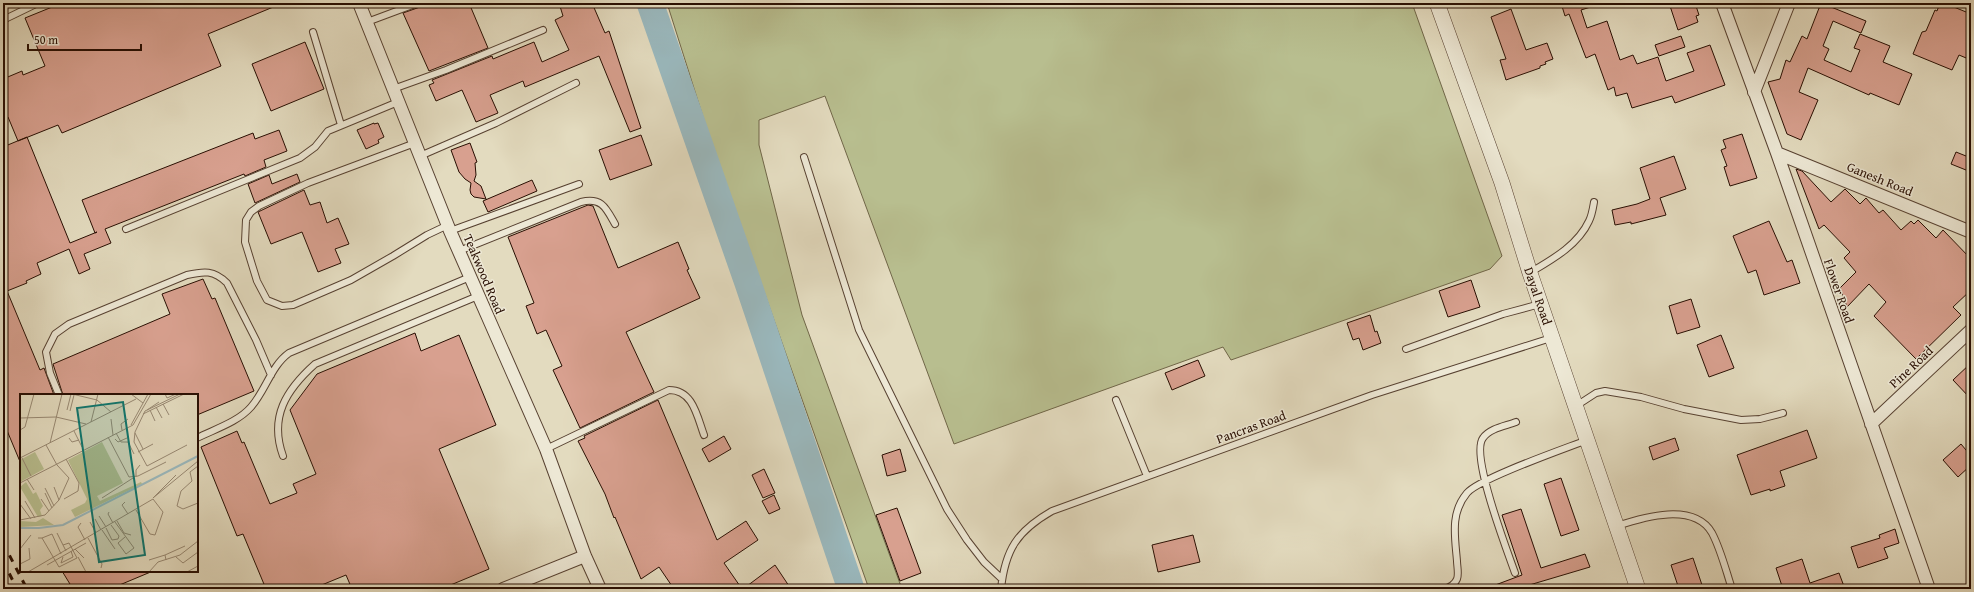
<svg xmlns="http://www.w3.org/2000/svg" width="1974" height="592" font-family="'Gentium Book Plus',serif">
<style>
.green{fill:#b8be8f;stroke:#706648}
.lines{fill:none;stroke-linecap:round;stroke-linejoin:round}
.river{stroke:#9ab8bd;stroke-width:27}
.building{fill:#d8a08f;stroke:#280e02}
.service-casing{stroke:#574131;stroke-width:8}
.minor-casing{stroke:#574131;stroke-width:14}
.tertiary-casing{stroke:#574131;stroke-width:16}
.service{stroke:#ede8d5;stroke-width:6}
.minor{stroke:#ede8d5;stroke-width:12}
.tertiary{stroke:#ede8d5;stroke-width:15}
.rail{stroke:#280e02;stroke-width:3;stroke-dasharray:7 7;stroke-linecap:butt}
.labels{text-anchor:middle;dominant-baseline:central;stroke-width:3;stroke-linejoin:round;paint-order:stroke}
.street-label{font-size:13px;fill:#280e02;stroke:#ede8d5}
.inset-river{fill:none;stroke:#9ab8bd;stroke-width:2}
.inset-road{fill:none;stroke:#988973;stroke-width:1}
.view{fill:#0f766e;fill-opacity:0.15;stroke:#0f766e;stroke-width:2}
.inset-edge{fill:none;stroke:#280e02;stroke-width:2}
</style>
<rect width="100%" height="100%" fill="#e3dbbf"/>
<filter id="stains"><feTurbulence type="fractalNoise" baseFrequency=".005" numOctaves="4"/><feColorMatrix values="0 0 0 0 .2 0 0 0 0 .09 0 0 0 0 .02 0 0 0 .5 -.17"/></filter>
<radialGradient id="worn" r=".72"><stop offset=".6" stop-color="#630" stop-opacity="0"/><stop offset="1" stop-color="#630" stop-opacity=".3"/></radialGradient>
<path class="green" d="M667,3H1412L1502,256L1490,269L1231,360L1223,347L954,444L825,96L759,120V145L802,315L902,589H869L710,139Z"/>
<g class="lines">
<path class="river" d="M650,3L748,283L851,589"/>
</g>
<path class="building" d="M62,3H283L208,34L221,66L62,133L58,125L18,141L8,117L3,119V79L22,71L23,75L45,66L25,18Z
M422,3H469L488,48L429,71L403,13L420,7Z
M559,3H592L605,33L609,31L641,128L630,132L599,56L525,87L523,81L490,95L498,113L476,122L462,90L436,101L429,85L434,83L432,80L492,56L493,59L534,42L542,62L569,50L555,20L563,16Z
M1561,3H1596L1597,5L1581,10L1587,28L1607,21L1620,60L1633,55L1637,64L1658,57L1666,81L1694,71L1687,53L1710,45L1725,85L1675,103L1672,96L1632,108L1627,93L1616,96L1614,87L1608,90L1595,54L1586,58L1569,14L1565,16Z
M1669,3H1695L1699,15L1696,16L1698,22L1678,30Z
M1821,3L1866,21L1861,33L1833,21L1823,46L1829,49L1824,60L1851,72L1860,50L1854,48L1860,34L1890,46L1883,62L1912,74L1899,105L1870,93L1869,95L1808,68L1799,92L1818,100L1801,140L1787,134L1768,82L1780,79L1786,60L1790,62L1802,36L1807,39Z
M1940,3H1944L1971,14V60L1959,55L1952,70L1913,54L1922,32L1926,31L1935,10L1937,11Z
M1511,9L1526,50L1547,43L1553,59L1545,62L1546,64L1540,66V68L1506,80L1500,60L1506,59L1491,17Z
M1681,36L1685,47L1659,56L1655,45Z
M305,42L324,89L271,111L252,64Z
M374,123V124L378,123L384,137L378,140L379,143L366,149L357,130Z
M279,130L287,151L264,160L266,167L245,176L244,174L105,229L111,243L84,254L90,269L79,274L69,249L37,263L41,274L26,281L27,283L7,291L40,370L44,368L54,395H21V464L3,421V147L27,137L70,243L97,232L95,233L82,200L253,133L255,139Z
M1742,134L1757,178L1730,186L1724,167L1727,166L1721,150L1726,148L1723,140Z
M641,135L652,165L610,180L599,150Z
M470,143L477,162L475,163L476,175L474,181L481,186L486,199L474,197L471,194L470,190L471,183L465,179L459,172L451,150Z
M1956,152L1971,158V172L1951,164Z
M1674,156L1686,189L1660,198L1666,215L1631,224V222L1615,225L1612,210L1637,204L1650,199L1640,168Z
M1796,169L1802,171L1831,202L1845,189L1860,204L1866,198L1879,213L1883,210L1901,230L1911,221L1914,224L1918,220L1936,238L1943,230L1971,259V290L1953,307L1961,315L1916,359L1874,316L1886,302L1869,284L1847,307L1840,288L1856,272L1844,258L1850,252L1824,225L1819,229Z
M297,174L300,182L255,203L248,184L269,175L272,184Z
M532,180L537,191L488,212L483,201Z
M304,190L310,205L320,202L327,223L338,218L349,244L335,249L341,263L318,272L302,232L271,244L258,212Z
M588,205L593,206L618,268L678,242L689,269L687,270L700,298L626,332L654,392L580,428L553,370L562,366L546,330L537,334L526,306L534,303L508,237Z
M1769,221L1787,262L1792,260L1800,283L1764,295L1756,270L1748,273L1733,236Z
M203,279L212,299L215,298L254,391L197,415V395H63L53,364L170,314L162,294Z
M1471,280L1480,307L1448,317L1439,291Z
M1691,299L1700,327L1677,334L1669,306Z
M1370,315L1375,332L1377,331L1381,343L1363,350L1359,338L1353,340L1347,323Z
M415,333L421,351L459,335L496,425L439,449L489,569L441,589H352L346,575L312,589H266L243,534L237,536L201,447L237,431L242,443L244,442L270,504L297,493L293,484L316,474L290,410L317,374Z
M1721,335L1734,368L1709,377L1697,345Z
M1198,360L1205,376L1172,390L1165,373Z
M1971,363V399L1953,380Z
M658,400L717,540L746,521L758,540L724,563L742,589H674L659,567L641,579L615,517L614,518L605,494L578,441L585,438L584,436Z
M1807,430L1817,458L1780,471L1785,486L1770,491V489L1751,495L1737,455Z
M724,436L731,449L709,462L702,449Z
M1675,438L1679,450L1653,460L1649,447Z
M1961,444L1971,456V465L1958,477L1943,460Z
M900,449L906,471L887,476L882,455Z
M764,469L775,493L763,498L752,475Z
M1561,478L1579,530L1561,536L1544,484Z
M774,495L780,509L769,514L762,501Z
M897,508L921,573L900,581L876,515Z
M1521,509L1541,568L1585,554L1590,567L1516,589H1491L1490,587L1522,575L1502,515Z
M1895,529L1899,543L1884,548L1888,558L1858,568L1851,547L1880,538L1879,535Z
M1193,535L1200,562L1158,572L1152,545Z
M1693,558L1702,585L1691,589H1679L1671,565Z
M1802,559L1810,583L1839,573L1845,589H1783L1776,568Z
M775,565L791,589H743Z
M62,571H153L110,589H73Z"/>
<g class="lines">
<defs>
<path id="service" d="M3,20L38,3
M367,22L418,3
M313,32L341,125
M393,89L446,70L543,30
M415,143L308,183L259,206L251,212L246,220L245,242L257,281L267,300L282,306L293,305L351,280L393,256L427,235L448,225
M420,156L496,123L576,83
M804,157L859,330L947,509L967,540L984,562L1002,579
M126,229L300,158L315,147L328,131L398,102
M450,231L579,184
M459,251L581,202C602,197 606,208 615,224
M1531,272C1553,259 1578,245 1589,221C1592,215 1593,208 1594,202
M1406,349L1503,314L1540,304
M59,395L50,373L46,352L55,334L69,324L187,275C204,271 214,270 227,283L256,340L271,375
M1116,400L1147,476
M1576,406L1596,393L1605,391L1641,397L1684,409L1741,420L1760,419L1783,413
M197,438C215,429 238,422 251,407C266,390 271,366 289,353L470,277
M546,449L669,390C693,390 697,416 704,435
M283,456C269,417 286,390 315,364L478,296
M1617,526C1644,517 1694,502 1712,533C1721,550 1726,571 1732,589
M1515,573C1507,550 1470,455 1483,438C1490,428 1506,426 1516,422
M1001,589C1005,550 1017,531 1052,511L1372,395L1551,338
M1445,589C1450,587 1455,584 1457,579C1459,574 1457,566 1457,561C1455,537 1450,513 1467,493C1480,478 1564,449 1587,440"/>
<path id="minor" d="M359,3L450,231L546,449L585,556L600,589
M1722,3L1777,153L1929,589
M1754,92L1789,3
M1777,153L1971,232
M1871,424L1971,330
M503,589L585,556"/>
<path id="tertiary" d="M1437,3L1502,183L1530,273L1638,589"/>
</defs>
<use href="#service" class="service-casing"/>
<use href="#minor" class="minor-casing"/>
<use href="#tertiary" class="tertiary-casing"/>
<use href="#service" class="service"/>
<use href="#minor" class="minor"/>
<use href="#tertiary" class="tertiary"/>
<path class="rail" d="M3,543L27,589
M3,561L17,589"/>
</g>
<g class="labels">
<g class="street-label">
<text transform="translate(1880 179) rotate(22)">Ganesh Road</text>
<text transform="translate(484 274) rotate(67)">Teakwood Road</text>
<text transform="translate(1839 291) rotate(71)">Flower Road</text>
<text transform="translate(1538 296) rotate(71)">Dayal Road</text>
<text transform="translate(1911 367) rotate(-43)">Pine Road</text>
<text transform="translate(1251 427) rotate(-20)">Pancras Road</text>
</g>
</g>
<g transform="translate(20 394)">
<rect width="178" height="178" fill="#e3dbbf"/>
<path d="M82,48L103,89L77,102L80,107L121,88L122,90L55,123L51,116L65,109L67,105L48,66ZM15,58L24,75L0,88V66ZM6,88L13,100L16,98L23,112L20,116L22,122L18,123L0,93ZM23,124L34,131L0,133V127L16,128Z" fill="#b8be8f"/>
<path class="inset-river" d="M0,134H19L43,131L178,62"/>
<path class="inset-road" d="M52,0L77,6L91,18M111,0L123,9M145,0L147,4L156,0M160,0L125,17L115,38L114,48L127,72L167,51M143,10L149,21M136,13L142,24M47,16L51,0M127,16L139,8M130,16L135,27M50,17L54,1M123,20L164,0M0,24L36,23L66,30M91,25L93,41M71,28L78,0M111,31L128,0M0,36L5,33L14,0M102,36L101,30L108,25M54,37L62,53M96,39L101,48H108L114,60M115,39L123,55M88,43L109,83L118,82L146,68M49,44L52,48L59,46M95,45L98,48L107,44M30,49L42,0M118,58L133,50M0,64L116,5M2,64L11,82M178,72L170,78L172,87L161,97L157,112L163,115L178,109M116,83V76L120,71M7,85L14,96M0,89L113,31L131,0M34,93L39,106M25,94L34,112M25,99L32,114M82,104L113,84M133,104L178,67M133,104L156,81M21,105L29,117M44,105L58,97L59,89L46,65M5,107L15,124M105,108L102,111L108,120M0,110L11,125M116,116L130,140L135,141L143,118L133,105M89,118L88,120L93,129M79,122L86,133M75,125L81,136M0,126L25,121L39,106L49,84L37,71L26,51M97,127L104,139L111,141M70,128L76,139M95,128L114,154L106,160L98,149L105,143M61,129L58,133L65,146M86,134L92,146L98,145L99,142L91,131M82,136L95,155M37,139L46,157M18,144H22L39,173L57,164L49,149L43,151M22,144L32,140L41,160M68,144L82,170L81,174M0,155L11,141M55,155L64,164M145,161L165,152M43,163L41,169L53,163L51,157M58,163L66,178M156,163L163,169L178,158M129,166L145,161L146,166M0,170L10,165L9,154M27,171L66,149M8,178L133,105M129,178L138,168L160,161L178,147M167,178L178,172"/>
<path class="view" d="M103,8L125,161L79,168L57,14Z"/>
<rect width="178" height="178" class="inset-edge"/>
</g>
<rect width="1974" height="592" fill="none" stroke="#e3dbbf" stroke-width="16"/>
<rect x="4" y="4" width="1966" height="584" fill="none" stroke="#280e02" stroke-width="2"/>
<rect x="8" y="8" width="1958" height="576" fill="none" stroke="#280e02"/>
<path d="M28 44v6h113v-6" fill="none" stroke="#280e02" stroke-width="2"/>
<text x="34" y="44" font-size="12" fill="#280e02" stroke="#ede8d5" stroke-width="3" paint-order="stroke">50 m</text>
<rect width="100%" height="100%" filter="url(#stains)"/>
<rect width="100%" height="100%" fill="url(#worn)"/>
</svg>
